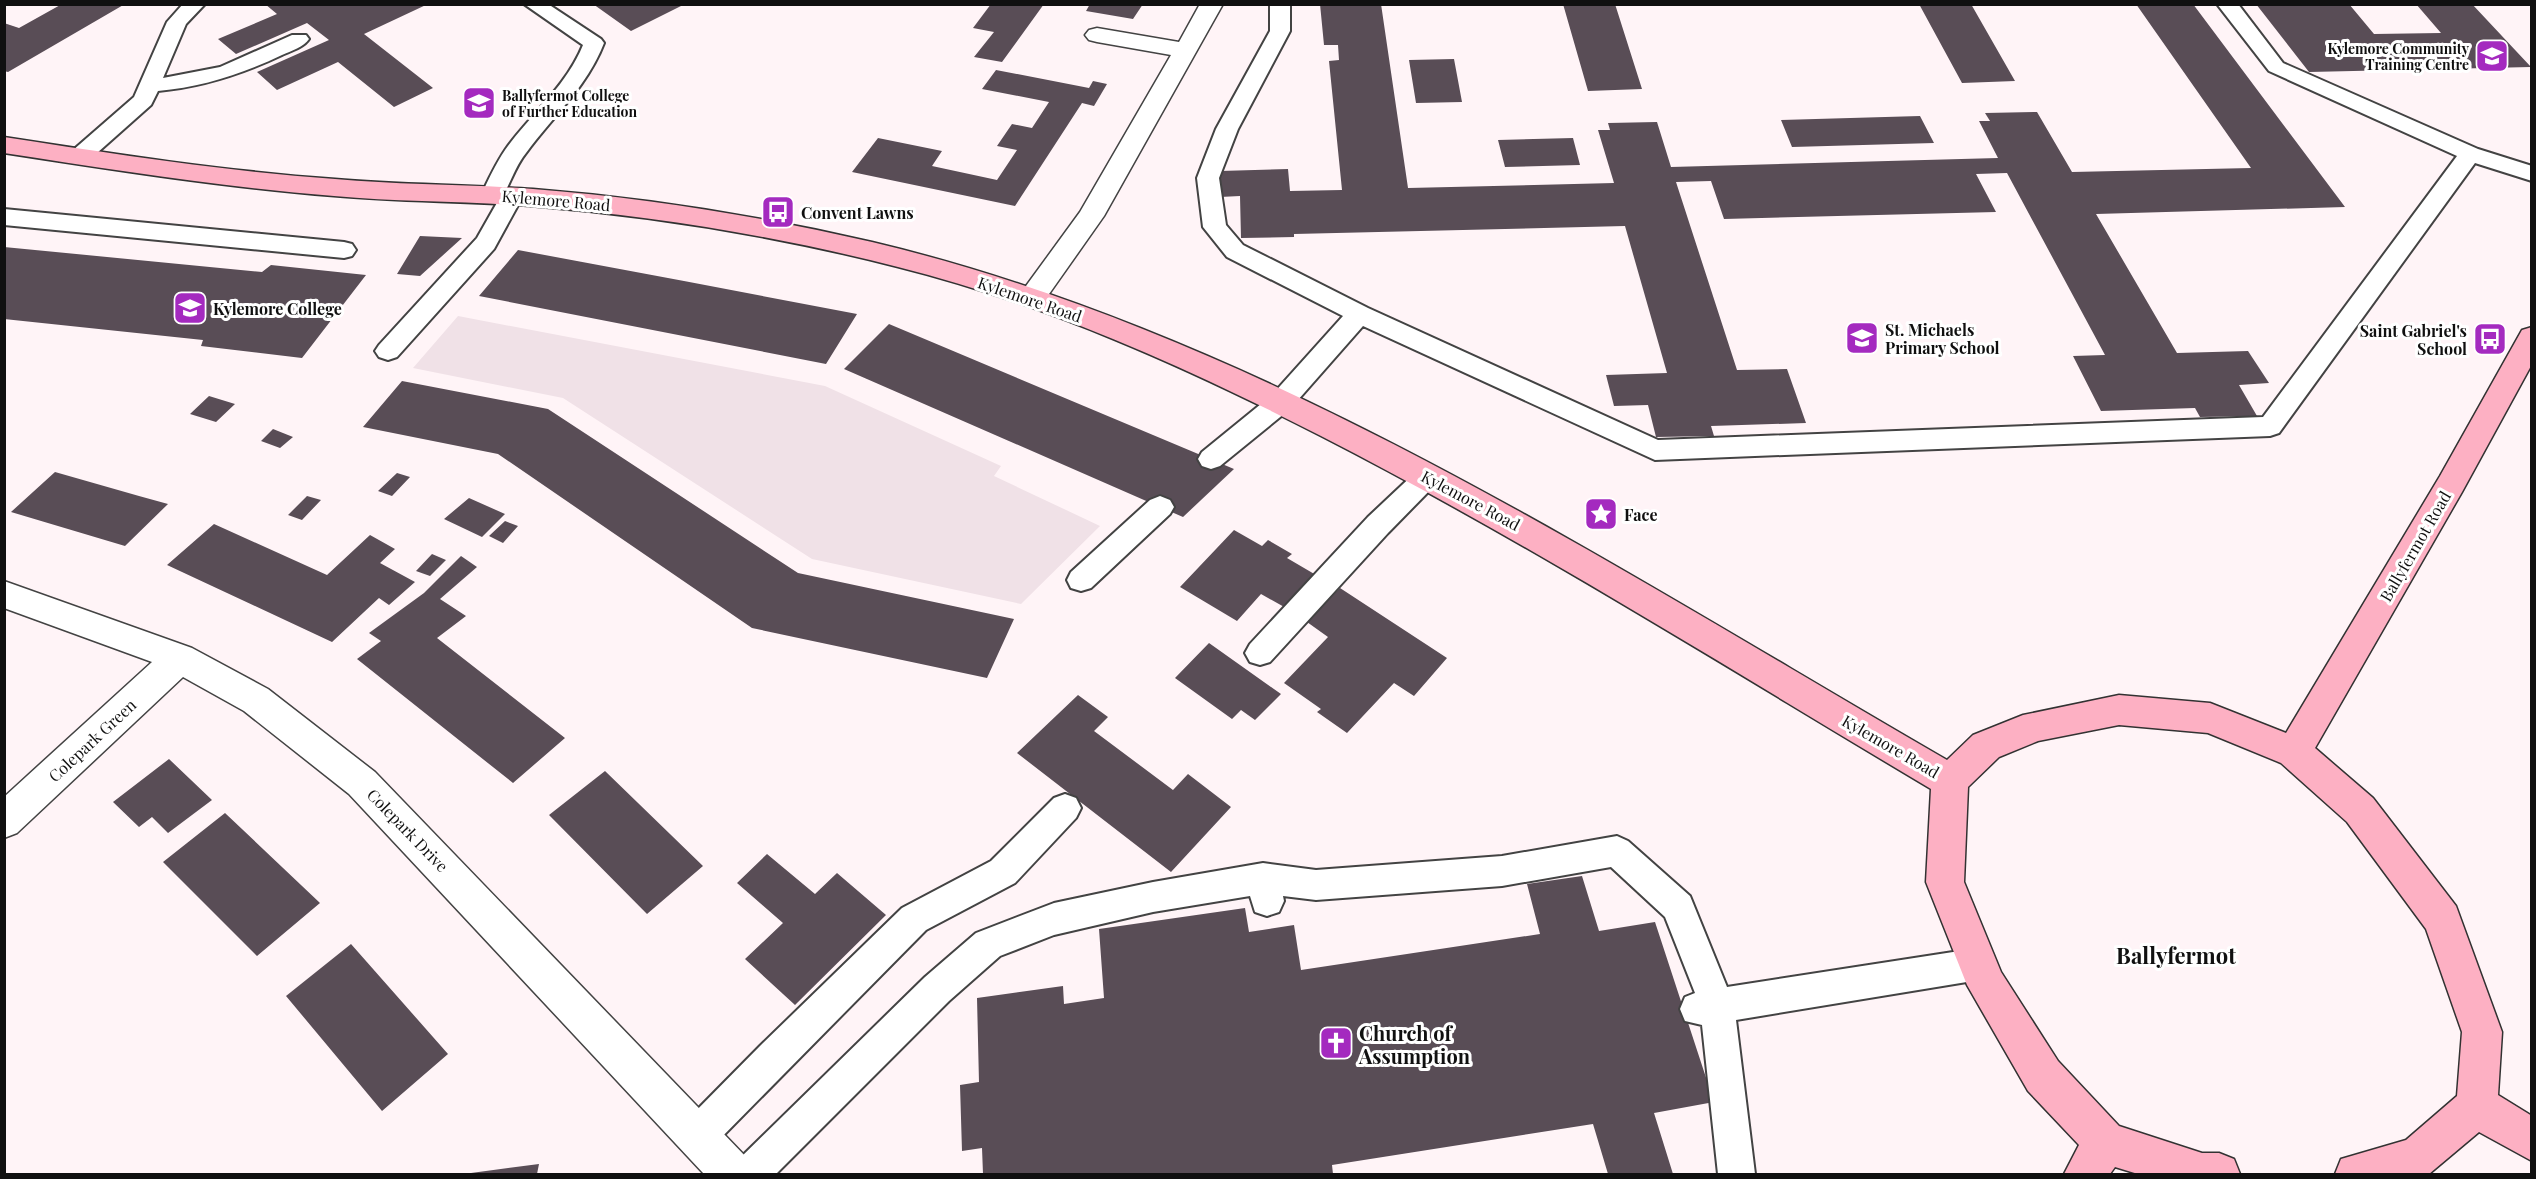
<svg xmlns="http://www.w3.org/2000/svg" width="2536" height="1179" font-family="'Playfair Display',serif">
<style>
.plaza{fill:#f0e1e7}
.building{fill:#594d56}
.lines{fill:none;stroke-linecap:round;stroke-linejoin:round}
.lane-casing{stroke:#434343;stroke-width:4}
.street-casing{stroke:#434343;stroke-width:3}
.secondary-casing{stroke:#323232;stroke-width:3}
.lane{fill:#fff;fill-rule:evenodd}
.street{fill:#fff;fill-rule:evenodd}
.secondary{fill:#fdb0c3;fill-rule:evenodd}
.labels{text-anchor:middle;dominant-baseline:central;stroke-width:6;stroke-linejoin:round;paint-order:stroke}
.far-poi-label{font-size:14px;font-weight:bold;fill:#101010;stroke:#fff;text-anchor:end}
.street-label{font-size:16px;fill:#101010;stroke:#fff}
.poi-label{font-size:16px;font-weight:bold;fill:#101010;stroke:#fff;text-anchor:start}
.near-poi-label{font-size:20px;font-weight:bold;fill:#101010;stroke:#fff;text-anchor:start}
.district-label{font-size:22px;font-weight:bold;fill:#101010;stroke:#fff}
</style>
<rect width="100%" height="100%" fill="#fff4f7"/>
<path class="plaza" d="M458,316L825,386L1001,466L994,476L1100,526L1021,604L812,559L563,398L413,368Z"/>
<path class="building" d="M62,4H125L8,72L4,71V23L19,28Z
M265,4H428L364,34L433,88L394,107L338,62L277,90L257,72L329,40L307,23L236,54L218,39L277,14Z
M593,4H685L631,31Z
M991,4H1044L1002,62L974,57L994,32L973,28Z
M1090,4H1143L1133,19L1086,11Z
M1320,4H1381L1408,188L1614,183L1598,130H1610L1608,123L1657,122L1671,167L1998,158L1979,121H1990L1985,113L2037,112L2072,172L2251,168L2136,4H2193L2345,207L2096,214L2177,353L2248,351L2269,383L2239,385L2257,416L2200,417L2195,408L2101,411L2073,356L2105,355L2007,173L1976,174L1996,212L1724,219L1711,181L1676,182L1737,370L1787,369L1806,423L1711,426L1714,436L1656,437L1648,405L1614,406L1606,375L1667,373L1625,226L1294,234V237L1241,238L1240,196L1220,197V171L1288,169L1290,191L1342,190L1329,61L1339,60L1338,45H1324Z
M1563,4H1615L1642,89L1588,91Z
M1919,4H1971L2015,81L1962,83Z
M2256,4H2349L2374,34L2441,33L2416,4H2472L2531,67L2309,72Z
M1454,59L1462,102L1416,103L1409,60Z
M996,70L1089,88L1093,81L1107,84L1094,106L1082,103L1015,206L852,172L878,138L942,151L932,166L997,180L1017,150L997,146L1012,124L1032,128L1049,102L982,89Z
M1920,116L1934,143L1792,147L1781,120Z
M1573,138L1580,165L1505,167L1498,140Z
M420,236L462,238L420,276L397,274Z
M4,247L262,272L271,265L366,275L302,358L201,346L203,340L4,319Z
M518,250L684,281L857,314L826,364L479,296Z
M889,324L1234,469L1183,517L1160,507L844,369Z
M402,381L548,409L798,573L1014,619L987,678L752,628L498,454L363,427Z
M209,396L235,404L216,422L190,414Z
M273,429L293,437L280,448L261,441Z
M55,472L139,496L168,504L125,546L11,512Z
M397,473L410,477L392,496L378,491Z
M307,496L321,500L302,520L288,515Z
M469,498L505,514L482,537L444,519Z
M505,521L518,526L503,543L489,536Z
M214,524L327,575L370,535L395,549L380,563L415,582L389,605L379,598L332,642L167,565Z
M1234,530L1262,546L1268,540L1292,554L1287,558L1316,575L1286,608L1261,594L1237,621L1180,587Z
M432,554L446,560L430,576L416,571Z
M461,556L477,567L440,599L466,616L437,638L565,738L513,783L357,659L381,641L369,633L424,593Z
M1340,588L1447,658L1414,696L1394,683L1347,733L1317,712L1321,709L1284,683L1328,637L1307,622Z
M1209,643L1281,694L1255,720L1241,710L1232,719L1175,678Z
M1078,695L1108,717L1094,731L1173,790L1188,774L1231,807L1171,872L1017,753Z
M169,759L212,800L168,833L152,817L139,827L113,802Z
M605,771L703,866L647,914L549,815Z
M225,813L320,903L257,956L163,862Z
M767,854L815,894L837,873L886,915L795,1005L745,959L783,923L737,883Z
M1582,876L1599,931L1655,922L1714,1102L1654,1113L1673,1174H1608L1593,1124L1332,1165L1333,1174H983L982,1148L962,1151L960,1085L979,1082L977,998L1063,986L1064,1004L1104,998L1099,929L1245,908L1249,932L1294,925L1301,970L1540,934L1527,884Z
M351,944L448,1054L382,1111L286,996Z
M539,1164L537,1174H471V1173Z"/>
<g class="lines">
<defs>
<path id="lane" d="M183,4H205L186,24L163,78L220,67L292,35H306L309,39C304,47 291,51 282,55C242,74 202,87 158,91L151,105L88,161H72L69,156L72,151L134,97L167,22Z
M524,4H548L601,39L604,43C587,87 553,116 526,153C517,164 512,178 506,190L520,191L523,196L494,249L397,357L388,360L379,357L375,351L379,345L477,238L498,201L484,200L481,195C490,177 498,158 511,142C536,110 567,84 583,45Z
M1270,4H1290V31L1238,129L1219,178L1226,225L1243,245L1368,308L1658,440L2263,417L2457,156L2269,71L2217,4H2238L2283,63L2478,149L2532,166V181L2475,163L2279,433L2270,436L1655,460L1363,326L1290,409L1220,466L1211,469L1202,466L1198,459L1202,452L1272,395L1343,316L1227,257L1203,227L1197,178L1216,129L1270,31Z
M4,209L344,242L352,244L356,250L352,256L344,258L4,225Z
M1427,467L1436,470L1440,477L1436,484L1388,533L1270,662L1260,665L1250,662L1245,653L1250,644L1368,517L1418,470Z
M1160,496L1170,500L1174,507L1170,514L1091,588L1081,591L1071,588L1067,580L1071,572L1150,500Z
M1065,794L1076,798L1081,808L1076,818L1015,883L926,930L710,1149L697,1154L684,1149L679,1136L684,1123L760,1046L902,908L991,861L1054,798Z
M1617,836L1628,841L1690,896L1727,987L1979,948L1991,952L1996,964L1991,976L1979,980L1736,1020L1755,1174H1718L1702,1025L1685,1021L1680,1009L1685,997L1695,993L1665,917L1611,867L1502,886L1316,900L1283,896L1284,901L1279,912L1267,916L1255,912L1250,896L1153,912L1054,935L1000,956L949,1001L776,1174H731L737,1161L925,977L976,933L1054,903L1153,882L1263,863L1316,870L1502,856Z"/>
<path id="street" d="M1200,4H1223L1104,216L1042,304L1032,307L1022,304L1018,297L1080,212L1171,55L1097,42L1089,40L1085,35L1089,30L1097,28L1179,42Z
M4,581L192,648L268,689L375,772L748,1159L754,1174H704L349,794L244,711L183,677L17,833L4,838V797L152,662L4,608Z"/>
<path id="secondary" d="M4,137C114,154 224,171 335,179C401,185 467,184 533,189C647,198 760,216 872,242C1260,334 1606,563 1947,760L1973,735L2023,715L2119,695L2210,703L2286,733L2440,476L2522,330L2532,327V364L2462,492L2315,748L2373,798L2456,906L2502,1032L2498,1095L2532,1116V1161L2479,1132L2429,1174H2335L2341,1159L2406,1140L2457,1096L2462,1032L2426,929L2347,822L2281,763L2208,733L2119,725L2038,741L1999,757L1968,787L1964,882L2001,972L2058,1061L2119,1126L2202,1153H2219L2234,1159L2240,1174H2138L2115,1167L2110,1174H2064L2079,1145L2028,1091L1967,985L1926,882L1931,789C1729,669 1530,543 1321,436C1186,367 1046,304 898,267C777,236 655,216 530,206C465,201 399,202 334,196C223,187 114,170 4,153Z"/>
</defs>
<use href="#lane" class="lane-casing"/>
<use href="#street" class="street-casing"/>
<use href="#secondary" class="secondary-casing"/>
<use href="#lane" class="lane"/>
<use href="#street" class="street"/>
<use href="#secondary" class="secondary"/>
</g>
<defs>
<symbol id="university-square" viewBox="-11 -11 22 22"><rect x="-9" y="-9" width="18" height="18" rx="4" fill="#a42abf" stroke="#fff"/><path d="M0-5L7-2L0 1L-7-2ZM-4 1L0 2.5L4 1V4Q0 6-4 4Z" fill="#fff"/></symbol>
<symbol id="bus-square" viewBox="-11 -11 22 22"><rect x="-9" y="-9" width="18" height="18" rx="4" fill="#a42abf" stroke="#fff"/><path d="M-5-6H5V4H4V6H2V4H-2V6H-4V4H-5ZM-3.5-4V0h7V-4ZM-3.5 1.2v1.5H-2V1.2ZM2 1.2v1.5H3.5V1.2Z" fill="#fff"/></symbol>
<symbol id="school-square" viewBox="-11 -11 22 22"><rect x="-9" y="-9" width="18" height="18" rx="4" fill="#a42abf" stroke="#fff"/><path d="M0-5L7-2L0 1L-7-2ZM-4 1L0 2.5L4 1V4Q0 6-4 4Z" fill="#fff"/></symbol>
<symbol id="sight-square" viewBox="-11 -11 22 22"><rect x="-9" y="-9" width="18" height="18" rx="4" fill="#a42abf" stroke="#fff"/><path d="M0-6L1.8-2.2L6-1.7L2.9 1.2L3.7 5.4L0 3.3L-3.7 5.4L-2.9 1.2L-6-1.7L-1.8-2.2Z" fill="#fff"/></symbol>
<symbol id="church-square" viewBox="-11 -11 22 22"><rect x="-9" y="-9" width="18" height="18" rx="4" fill="#a42abf" stroke="#fff"/><path d="M-1.2-6h2.4v3.5h3.3v2.4h-3.3V6h-2.4V-.1h-3.3v-2.4h3.3Z" fill="#fff"/></symbol>
</defs>
<g fill-rule="evenodd">
<use href="#university-square" x="2473" y="37" width="38" height="38"/>
<use href="#university-square" x="460" y="84" width="38" height="38"/>
<use href="#bus-square" x="759" y="193" width="38" height="38"/>
<use href="#university-square" x="171" y="289" width="38" height="38"/>
<use href="#school-square" x="1843" y="319" width="38" height="38"/>
<use href="#bus-square" x="2471" y="320" width="38" height="38"/>
<use href="#sight-square" x="1582" y="495" width="38" height="38"/>
<use href="#church-square" x="1317" y="1024" width="38" height="38"/>
</g>
<g class="labels">
<g class="far-poi-label">
<text x="2469" y="48">Kylemore Community<tspan x="2469" dy="16">Training Centre</tspan></text>
<text x="502" y="95" text-anchor="start">Ballyfermot College<tspan x="502" dy="16">of Further Education</tspan></text>
</g>
<g class="street-label">
<text transform="translate(556 200) rotate(5)">Kylemore Road</text>
<text transform="translate(1030 299) rotate(19)">Kylemore Road</text>
<text transform="translate(1471 500) rotate(28)">Kylemore Road</text>
<text transform="translate(2415 546) rotate(-60)">Ballyfermot Road</text>
<text transform="translate(92 740) rotate(-43)">Colepark Green</text>
<text transform="translate(1891 746) rotate(30)">Kylemore Road</text>
<text transform="translate(408 830) rotate(46)">Colepark Drive</text>
</g>
<g class="poi-label">
<text x="801" y="212">Convent Lawns</text>
<text x="213" y="308">Kylemore College</text>
<text x="1885" y="329">St. Michaels<tspan x="1885" dy="18">Primary School</tspan></text>
<text x="2467" y="330" text-anchor="end">Saint Gabriel's<tspan x="2467" dy="18">School</tspan></text>
<text x="1624" y="514">Face</text>
</g>
<g class="near-poi-label">
<text x="1359" y="1032">Church of<tspan x="1359" dy="23">Assumption</tspan></text>
</g>
<g class="district-label">
<text x="2176" y="955">Ballyfermot</text>
</g>
</g>
<rect width="2536" height="1179" fill="none" stroke="#101010" stroke-width="12"/>
</svg>
